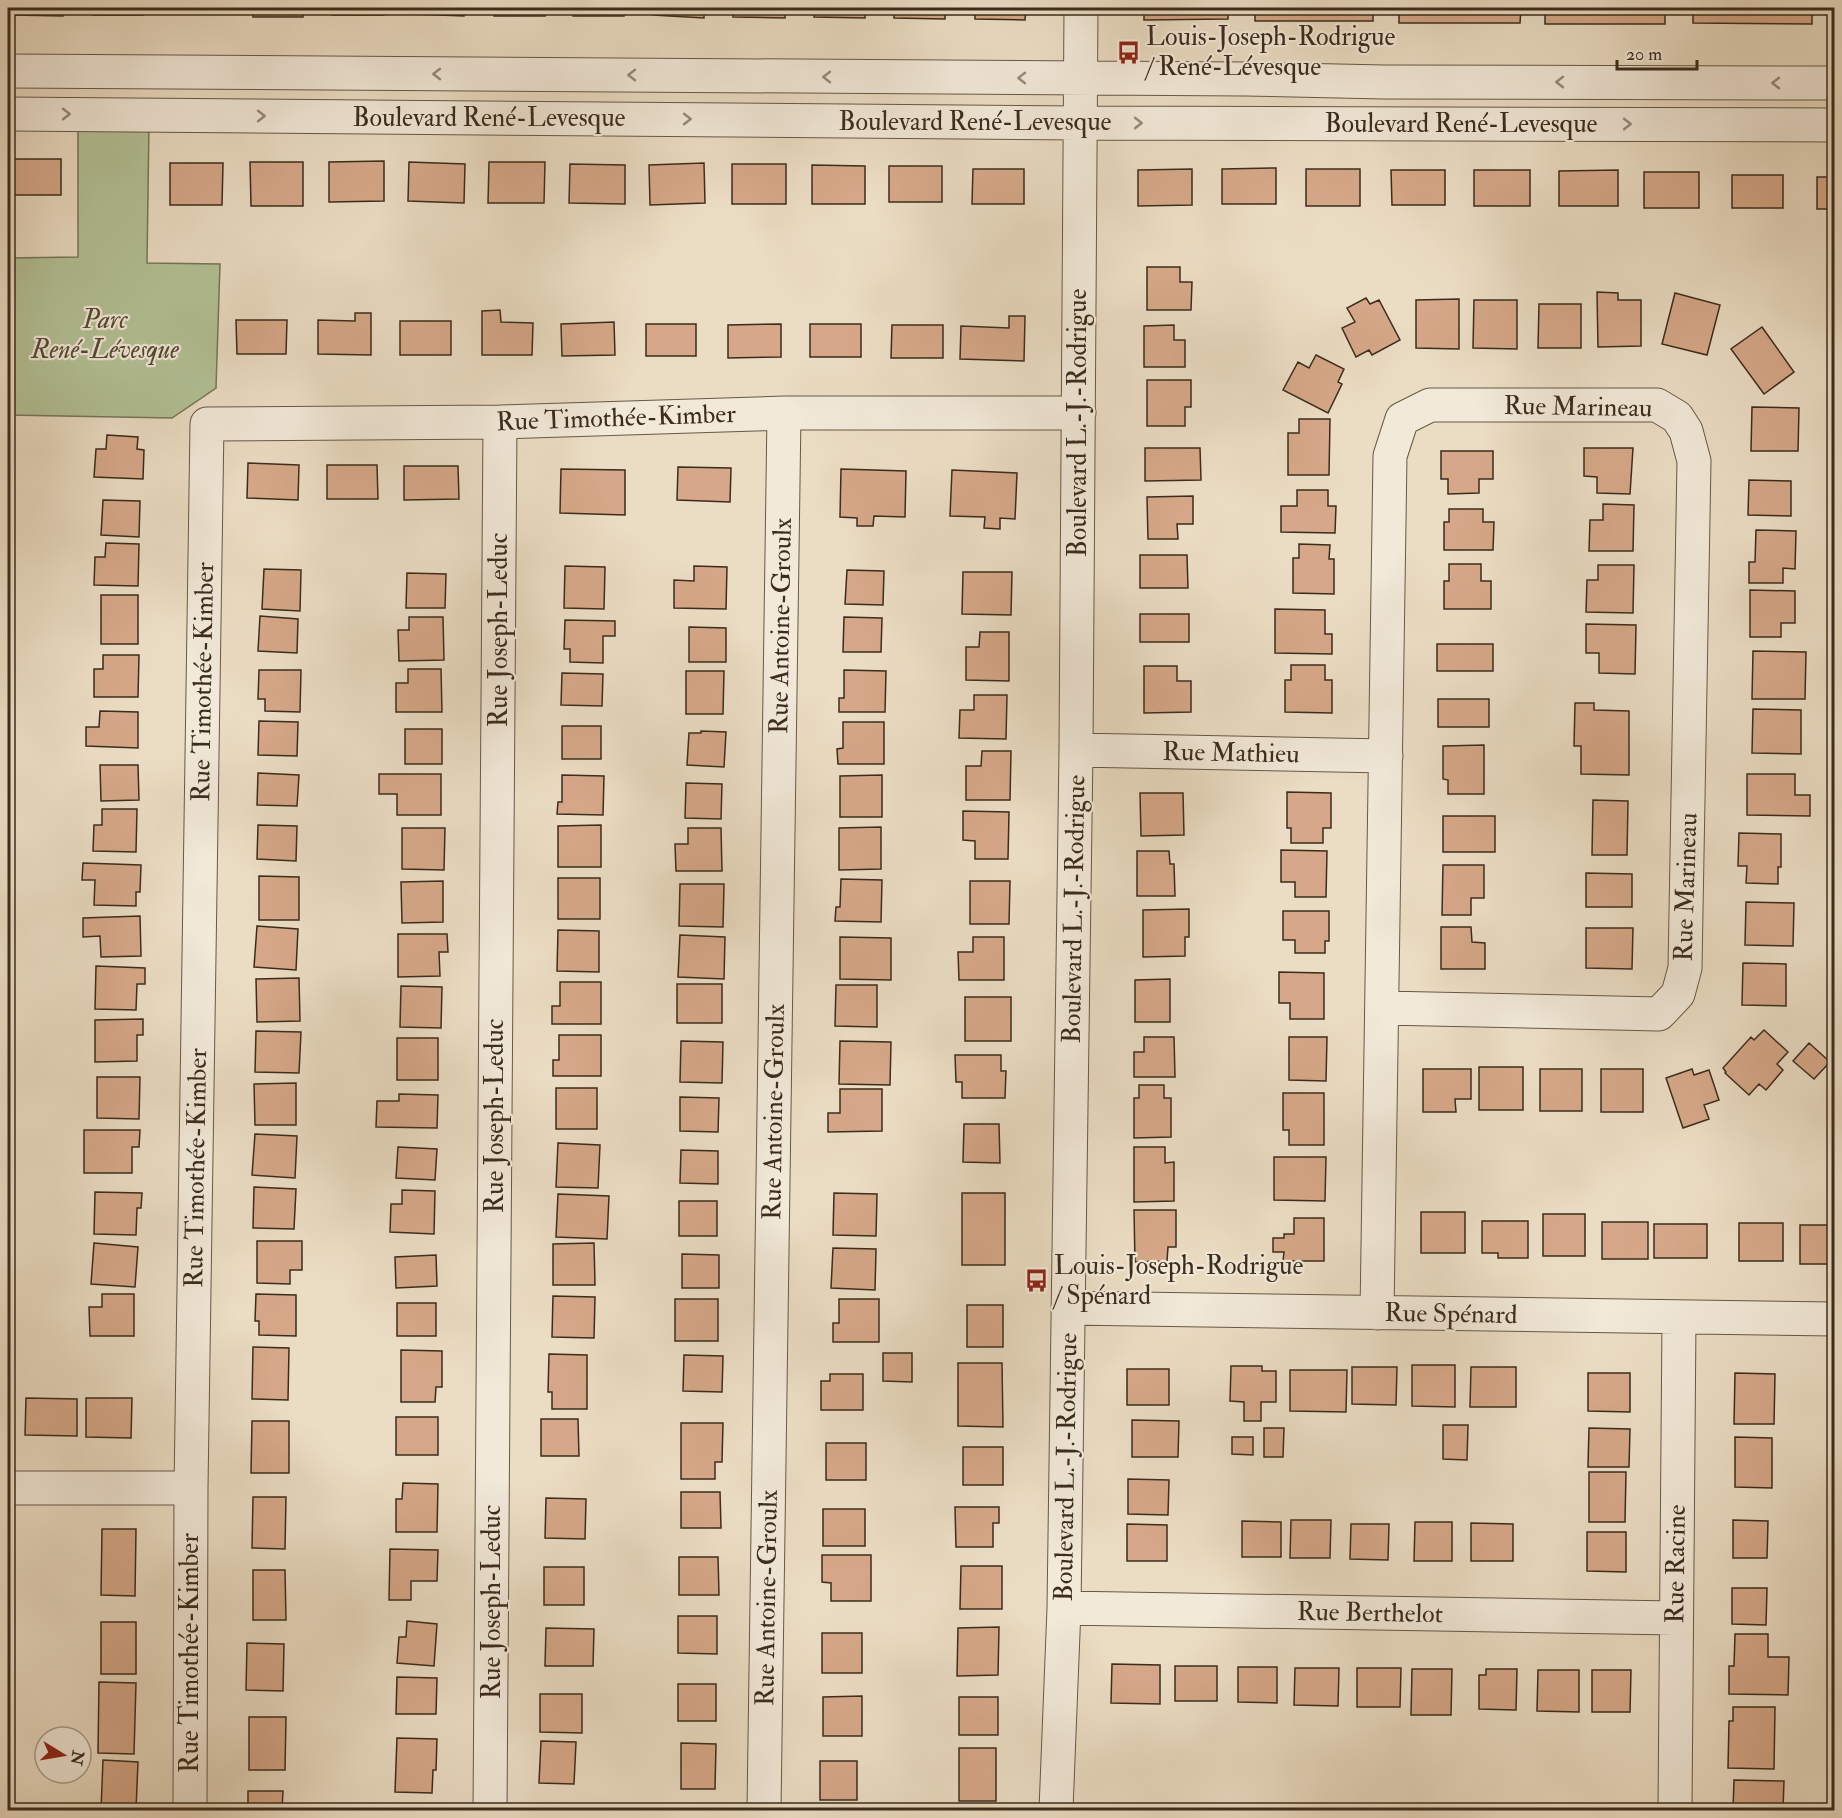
<svg xmlns="http://www.w3.org/2000/svg" width="1842" height="1818" font-family="'IM FELL Double Pica',serif">
<style>
.green{fill:#b3c297;stroke:#77775a;stroke-width:1.5}
.building{fill:#d6a889;stroke:#3b2c1d;stroke-width:1.5}
.lines{fill:none;stroke-linecap:round;stroke-linejoin:round}
.minor-casing{stroke:#675847;stroke-width:35}
.minor{stroke:#f2e9d9;stroke-width:33}
.oneway{stroke:#968a7b}
.labels{text-anchor:middle;dominant-baseline:central;stroke-width:4.5;stroke-linejoin:round;paint-order:stroke}
.poi-label{font-size:26px;fill:#3b2c1d;stroke:#f2e9d9;text-anchor:start}
.street-label{font-size:26px;fill:#3b2c1d;stroke:#f2e9d9}
.park-label{font-size:26px;font-style:italic;fill:#534a35;stroke:#f2e9d9}
</style>
<rect width="100%" height="100%" fill="#ebddc4"/>
<filter id="stains"><feTurbulence type="fractalNoise" baseFrequency=".00333" numOctaves="4"/><feColorMatrix values="0 0 0 0 .2 0 0 0 0 .09 0 0 0 0 .02 0 0 0 .5 -.17"/></filter>
<radialGradient id="worn" r=".72"><stop offset=".6" stop-color="#630" stop-opacity="0"/><stop offset="1" stop-color="#630" stop-opacity=".3"/></radialGradient>
<path class="green" d="M78,122L149,123L147,263L220,264L216,388L172,418L8,415V258L78,257Z"/>
<path class="building" d="M12,8H63V16L12,15Z
M93,8H143V15H93Z
M173,8H223V14L172,13Z
M253,8H303V17H253Z
M332,8H384V15H332Z
M413,8H464V16L412,14Z
M494,8H544L545,16H494Z
M573,8H624V16H573Z
M654,8H704V18L653,15Z
M733,8H785V18L733,17Z
M815,8H865V18L814,17Z
M894,8H945V19L894,18Z
M975,8H1026L1025,20L975,19Z
M1144,8H1228V19L1144,20Z
M1255,8H1373V21H1255Z
M1399,8H1521L1520,23H1399Z
M1545,8H1665V24H1545Z
M1693,8H1812V24L1693,23Z
M11,159H61V195H11Z
M384,161V201L329,202V162Z
M250,162H303V206H251Z
M409,162L465,164L464,203L408,201Z
M489,162H545L544,203H488Z
M170,163H223L222,205H170Z
M704,163L705,203L650,205L649,165Z
M570,164L625,165V204L569,203Z
M732,164H786V204H732Z
M812,165L865,166V204H812Z
M889,166H942V202H889Z
M1276,168V204H1222V169Z
M973,169H1024V204H972Z
M1192,169V205L1138,206V170Z
M1306,169H1360V206H1306Z
M1391,170H1445V205H1392Z
M1474,170H1530V206H1474Z
M1618,170V206H1559V171Z
M1644,172H1699V208H1644Z
M1732,175H1783V208H1732Z
M1817,177H1834V209H1817Z
M1147,267H1180V282H1192L1191,310H1147Z
M1597,292L1618,293V300H1641V346L1598,347Z
M1675,293L1720,305L1707,355L1662,344Z
M1366,298L1370,304L1379,300L1400,340L1372,355L1369,350L1356,357L1342,328L1355,322L1347,308Z
M1459,299V349L1416,348V300Z
M1474,300H1517V349L1473,348Z
M1539,304H1581V348H1538Z
M500,310L501,322L533,323L532,355H482V311Z
M355,313H371V355L318,354V320L355,321Z
M1009,316H1025L1024,361L960,359L961,326L1009,328Z
M236,320H287L286,354H237Z
M400,321H451V355H400Z
M614,322L615,355L562,356L561,324Z
M646,324H696V356H646Z
M781,324V357L728,358V325Z
M810,324H861V357H810Z
M892,325H943V358H891Z
M1174,325V340H1185V367H1144V326Z
M1762,327L1794,372L1764,394L1731,349Z
M1316,355L1344,369L1338,382L1342,384L1328,413L1283,390L1298,362L1309,368Z
M1147,380H1191V407H1185V426H1147Z
M1752,407L1799,408L1798,451H1751Z
M1299,419H1330L1329,475H1288V433H1299Z
M107,435L138,437L137,449L144,450L143,479L94,477L96,449H106Z
M1145,448H1200L1201,480L1145,481Z
M1584,448H1633L1630,494L1597,493V477L1584,476Z
M1441,451H1493V479H1479V493L1448,494V479H1441Z
M248,463L299,465L298,500L247,498Z
M327,465H377L378,499H327Z
M404,466H458L459,499L404,500Z
M678,467L731,468L730,502L677,500Z
M561,469L625,470V515L560,513Z
M841,469L906,471L905,517L874,516L873,526H857V518L840,517Z
M952,470L1017,473L1015,519L1000,518V529L984,528L985,517L950,516Z
M1749,480L1791,481V516L1748,515Z
M1297,490H1328V506H1336L1335,533L1281,532V506H1297Z
M1193,496V524H1177L1178,539H1148L1147,497Z
M103,500L140,501L139,537L101,535Z
M1603,504L1634,505L1633,551H1589L1590,520H1603Z
M1449,509H1483V522H1494L1493,550H1444V522H1449Z
M1756,530L1796,531L1795,569L1783,568V583H1749V562H1755Z
M8,539H11L10,584L8,583Z
M106,543L139,544L138,586L94,585L95,557H105Z
M1299,544L1330,545L1329,559H1334V594L1293,593V558H1299Z
M1140,555H1187L1188,588H1140Z
M1449,564H1481V581H1491V609H1444V581H1449Z
M1598,565H1634L1633,613L1586,612L1587,580H1598Z
M565,566L605,567L604,609L564,608Z
M694,566L727,567L726,609L674,608V580L694,581Z
M264,569L301,570L300,611L262,609Z
M847,570L884,571L883,605L845,604Z
M963,572H1012L1011,615L962,614Z
M407,573L446,574L445,608H406Z
M1750,590L1795,591V623H1781V637H1750Z
M101,595H138V644H101Z
M1275,609L1325,610V634H1332V654L1275,653Z
M1140,614H1189V642H1140Z
M260,616L298,619L297,653L258,651Z
M409,617H443L444,660L399,661L398,630H409Z
M844,617L882,618L881,652H843Z
M565,620L615,621V636H603V663L570,662V649H564Z
M1586,624L1636,625L1635,674L1599,673V653H1586Z
M689,627L726,628V662H689Z
M980,632H1009V681L966,680V647H979Z
M1437,644H1493V671H1437Z
M1753,651L1806,652L1805,699H1752Z
M103,655H139L138,697H94V669H103Z
M1291,665H1325V680H1332V713L1285,712V680H1291Z
M1144,666H1177V681H1191V712L1144,713Z
M408,669H441L442,712H396V683H408Z
M259,670H301L300,712L265,711V699H258Z
M844,670L886,671L885,712H839V698H844Z
M686,671H724L723,714H686Z
M562,673L603,674L602,706L561,705Z
M974,695H1007L1006,739L959,738L960,710H974Z
M1438,699H1489V727H1438Z
M1575,703H1594V710L1629,711V775L1581,774V746H1574Z
M1753,709L1801,710V754L1752,753Z
M100,711L138,712V748L86,746V727H99Z
M259,721L298,722L297,756L258,755Z
M843,722H884V764H838L837,749L843,748Z
M562,726H601V759H562Z
M405,729H442V764H405Z
M701,731L726,732L724,767L687,765L689,733H701Z
M1484,745V794H1448V780L1443,779V746Z
M982,751H1011L1010,800H966V766H981Z
M100,765H138L139,800L101,801Z
M8,768H12V803H8Z
M258,773L299,775L297,806L257,805Z
M379,774H441V815H397V794H379Z
M1747,774H1795V795H1810V816L1747,815Z
M562,775L604,776L603,815L557,814L558,802H562Z
M882,775V817H840V776Z
M686,783L722,784L721,819L685,818Z
M1287,792L1331,793V828H1323V843H1291V828H1287Z
M1140,793H1183L1184,835L1141,836Z
M1593,800L1628,801L1627,855H1592Z
M102,809H137L136,852L93,851L94,825H102Z
M963,811L1009,812L1008,859H975V841L963,840Z
M1443,816H1495V852H1443Z
M258,825L297,826L296,861L257,859Z
M601,825V867H558V826Z
M881,827V869L839,870V828Z
M402,828H445L444,870L402,869Z
M688,828H721L722,871H676L675,844H688Z
M1739,833L1781,834V867H1778V884L1746,883L1747,866H1738Z
M1281,850L1327,851L1326,897H1295V882H1281Z
M1137,851H1169L1170,864H1174L1175,896H1137Z
M83,863L141,865L140,892H136V906L94,905L95,880H82Z
M1443,865H1484V898H1471V915H1442Z
M1586,873L1632,874V907H1586Z
M259,876L299,877V920H259Z
M558,878H600V919H558Z
M841,879L882,880L881,922L835,921L836,907H840Z
M443,881V922L402,923L401,882Z
M970,881H1010L1009,924H970Z
M680,884H724L723,927L679,926Z
M1746,902L1794,903L1793,946L1745,945Z
M1189,909V937H1185V956L1143,957V910Z
M1283,911H1329V941H1325V953H1295V940H1283Z
M140,916L141,956L101,957L100,936L83,937V918Z
M257,926L298,929L296,970L254,967Z
M1441,927H1471L1472,942L1485,943V969H1441Z
M1586,928H1633L1632,969L1586,968Z
M558,930L599,931V972L557,971Z
M398,934H447L448,952H439L440,976L398,977Z
M680,935L725,937L724,979L678,977Z
M840,937L891,938V980L840,979Z
M973,937H1004V980H959L958,952H973Z
M1743,963L1786,964V1006L1742,1005Z
M96,966L145,968V984H137L136,1010L95,1009Z
M8,968H12V1015H8Z
M1279,972L1324,973V1019H1290V1003H1279Z
M299,978L300,1021L257,1022L256,979Z
M1170,979V1022H1135V980Z
M560,982H601V1024H552V1006H560Z
M677,984H722V1023H677Z
M836,985H877V1027L835,1026Z
M401,986L442,987L441,1028L400,1027Z
M965,997H1011V1041H965Z
M143,1019V1035H137V1061L95,1062V1020Z
M1764,1030L1788,1052L1777,1064L1783,1070L1766,1090L1759,1084L1749,1095L1725,1073L1726,1072L1723,1068L1751,1037L1754,1040Z
M256,1031L301,1032L299,1073L255,1072Z
M559,1035H601V1076H553V1060H559Z
M1144,1037H1174L1175,1077H1134V1052H1144Z
M1289,1037H1327L1326,1081L1289,1080Z
M397,1038H438V1080H397Z
M681,1041L723,1042L722,1083L680,1082Z
M840,1041L891,1042L890,1085L839,1084Z
M1809,1043L1830,1062L1814,1079L1793,1061Z
M955,1055H1001V1071H1006L1005,1098H962V1082H956Z
M1479,1067H1523V1110H1479Z
M1423,1069H1471V1099H1455L1456,1112H1423Z
M1540,1069H1582V1111H1540Z
M1601,1069H1643V1112H1601Z
M1692,1069L1694,1075L1709,1070L1719,1100L1704,1105L1709,1119L1683,1128L1666,1078Z
M97,1077H140L139,1119L97,1118Z
M296,1083V1125H255L254,1084Z
M1139,1085H1164V1098H1171V1137L1134,1138V1098H1139Z
M556,1088H597V1129H556Z
M840,1089H882V1131L828,1132V1113H840Z
M1283,1093H1324V1145H1289V1130H1283Z
M399,1094L438,1095L437,1128L376,1127L377,1101H399Z
M680,1097L719,1098L718,1132L680,1131Z
M964,1124H999L1000,1163L963,1162Z
M84,1130H140L139,1147H132V1173H84Z
M255,1134L297,1136L295,1178L252,1175Z
M558,1143L600,1145L598,1188L556,1187Z
M398,1147L437,1149L435,1180L396,1178Z
M1134,1147H1165V1163L1174,1162V1201L1134,1202Z
M681,1150L718,1151V1184L680,1183Z
M1274,1157H1326L1325,1201L1274,1200Z
M254,1187L296,1189L294,1229L253,1228Z
M402,1190L435,1191L434,1234L390,1232L391,1204H402Z
M95,1192L142,1193L141,1208H137L136,1235L94,1234Z
M834,1193L877,1194L876,1236L833,1235Z
M962,1193H1005V1265H962Z
M558,1194L609,1196L607,1239L556,1237Z
M679,1201H717V1236H679Z
M1134,1210H1176V1247H1168L1167,1261L1135,1262Z
M1421,1212H1465V1253H1421Z
M1543,1214H1585V1256H1543Z
M1294,1218H1324V1261H1283L1284,1252H1273V1238H1284V1234H1294Z
M1482,1221H1528V1258H1498V1253H1482Z
M1602,1222H1648V1259H1602Z
M1739,1223H1783V1261H1739Z
M1654,1224H1707V1258H1654Z
M1800,1225H1834V1264H1800Z
M257,1241H302V1270H290V1284L257,1283Z
M94,1243L138,1247L135,1287L91,1284Z
M594,1243L595,1285H553V1244Z
M833,1248L876,1249L875,1290L831,1288Z
M682,1254L719,1255V1288H682Z
M436,1255L437,1286L396,1288L395,1257Z
M102,1294H134V1336H90L89,1307H102Z
M256,1294L296,1295V1336L259,1335V1321H255Z
M553,1296L595,1297L594,1338L552,1337Z
M675,1299H718V1341H675Z
M839,1299H879V1342H833V1323H839Z
M397,1303H436V1336H397Z
M967,1305H1003V1347H967Z
M253,1347L289,1348L288,1400L252,1399Z
M401,1350L442,1351V1387H436L435,1402H401Z
M883,1353H912V1382L883,1381Z
M549,1354L587,1355V1409H552V1392H548Z
M684,1355L723,1356L722,1392L683,1391Z
M958,1363H1002L1003,1427L958,1426Z
M1412,1365H1455V1407L1412,1406Z
M1231,1366H1262V1371H1276V1402H1261V1421H1244V1402L1230,1401Z
M1352,1367H1397L1396,1405L1352,1404Z
M1471,1367H1516V1407H1470Z
M1127,1369H1169V1405H1127Z
M1290,1370H1347L1346,1412L1290,1411Z
M1588,1373H1630V1412L1588,1411Z
M1735,1373L1775,1374L1774,1424H1734Z
M830,1374H863V1410H821V1381H830Z
M26,1398L77,1399V1436L25,1435Z
M86,1398H132L131,1438L86,1437Z
M396,1417H438V1455H396Z
M541,1419H578L579,1456H541Z
M1132,1420L1179,1421L1178,1457H1132Z
M252,1421H289V1473H251Z
M681,1423H723L722,1462H715V1479H681Z
M1443,1425H1468L1467,1460L1443,1459Z
M1264,1428H1284L1283,1457H1264Z
M1589,1428L1630,1429L1629,1467H1588Z
M1232,1437H1253V1455L1232,1454Z
M1735,1437L1772,1438V1488L1735,1487Z
M826,1443H866V1480H826Z
M963,1447H1003V1485H963Z
M1589,1472H1626L1625,1522H1589Z
M1128,1479L1169,1480L1168,1515L1128,1514Z
M403,1483L438,1484L437,1532H396V1499H402Z
M681,1492H720L721,1528H681Z
M253,1497H286L285,1549L252,1548Z
M546,1498L586,1499L585,1539L545,1538Z
M955,1507H999V1523H993V1547H956Z
M823,1509H865V1546H823Z
M1291,1520H1331L1330,1558H1290Z
M1733,1520L1768,1521L1767,1558H1733Z
M1242,1521L1281,1522V1557H1242Z
M1415,1522H1452V1561H1414Z
M1471,1523L1513,1524V1561H1471Z
M1127,1524L1167,1525V1561H1127Z
M1351,1524H1389L1388,1560L1350,1559Z
M102,1529H136L135,1596L101,1595Z
M1587,1532H1626V1572L1587,1571Z
M390,1549L438,1550L437,1581H411V1600H389Z
M822,1555H871V1601H831V1583L822,1582Z
M679,1557H718L719,1595H679Z
M961,1566H1002V1609H960Z
M544,1567H584V1605H544Z
M253,1570H285L286,1620H253Z
M1732,1588H1767L1766,1625L1732,1624Z
M678,1616H717V1654L678,1653Z
M407,1621L437,1624L434,1666L397,1663L399,1637H406Z
M101,1622H136V1674H101Z
M999,1627L998,1675L957,1676L958,1628Z
M546,1628L594,1629L593,1666H545Z
M822,1633H862V1673H822Z
M1735,1634H1768V1657H1789L1788,1695L1729,1694V1666H1734Z
M247,1643L284,1644L283,1691L246,1690Z
M1112,1664L1160,1665V1704L1111,1703Z
M1175,1666H1217V1701H1175Z
M1238,1667H1277V1703L1238,1702Z
M1295,1668H1339L1338,1706L1294,1705Z
M1357,1668H1401L1400,1707H1357Z
M1412,1669H1452L1451,1715H1411Z
M1486,1669H1517L1516,1710L1479,1709V1675H1486Z
M1538,1670H1579V1712L1537,1711Z
M1592,1670H1631L1630,1712H1592Z
M397,1677L437,1678L436,1714H396Z
M99,1682L136,1683L134,1754L98,1753Z
M678,1684H716V1721H678Z
M540,1694H582V1733L540,1732Z
M862,1696V1736H823V1697Z
M959,1697H998V1735H959Z
M1733,1707H1775L1774,1769L1728,1768L1729,1721H1733Z
M249,1717H286L285,1770H249Z
M397,1738L437,1739L436,1770H433L432,1793L395,1792Z
M541,1741L576,1742L574,1784L539,1783Z
M681,1743L716,1744L715,1789H681Z
M959,1748H996V1801H959Z
M103,1760L138,1762L136,1810H101Z
M820,1761H857V1800H820Z
M1734,1780L1784,1781L1783,1810H1733Z
M248,1791H283L282,1810H248Z
M538,1805H578V1810H538Z
M393,1806H433V1810H393Z
M823,1808H861V1810H823Z"/>
<g class="lines">
<defs>
<path id="minor" d="M8,71L1246,79L1384,82L1834,83
M8,114L1080,123L1834,125
M1076,750L1386,756
M1068,1308L1834,1319
M1377,1313L1390,456L1402,419L1430,405H1657L1677,417L1686,431L1694,461L1685,968L1678,994L1659,1014L1383,1008
M8,1488H191
M1064,1608L1675,1618
M190,1810L191,1488L207,424L500,422L784,413H1079
M490,1810L500,422
M764,1810L784,413
M1056,1810L1064,1608L1076,750L1081,8
M1675,1810L1679,1318"/>
</defs>
<use href="#minor" class="minor-casing"/>
<use href="#minor" class="minor"/>
</g>
<defs><path id="oneway-chevron" d="M-2-3.5L2.5 0L-2 3.5" fill="none" stroke-width="1.6" stroke-linecap="round" stroke-linejoin="round" transform="scale(1.5)"/></defs>
<g class="oneway">
<use href="#oneway-chevron" transform="translate(437 74) rotate(-180)"/>
<use href="#oneway-chevron" transform="translate(632 75) rotate(-180)"/>
<use href="#oneway-chevron" transform="translate(827 77) rotate(-180)"/>
<use href="#oneway-chevron" transform="translate(1022 78) rotate(-180)"/>
<use href="#oneway-chevron" transform="translate(1560 82) rotate(-180)"/>
<use href="#oneway-chevron" transform="translate(1776 83) rotate(-180)"/>
<use href="#oneway-chevron" transform="translate(66 114)"/>
<use href="#oneway-chevron" transform="translate(261 116)"/>
<use href="#oneway-chevron" transform="translate(687 119)"/>
<use href="#oneway-chevron" transform="translate(1138 123)"/>
<use href="#oneway-chevron" transform="translate(1627 124)"/>
</g>
<defs>
<symbol id="bus-bare" viewBox="-9 -9 18 18"><path d="M-5-6H5V4H4V6H2V4H-2V6H-4V4H-5ZM-3.5-4V0h7V-4ZM-3.5 1.2v1.5H-2V1.2ZM2 1.2v1.5H3.5V1.2Z" fill="#8f2418" stroke="#f2e9d9" stroke-width="2.5" paint-order="stroke"/></symbol>
</defs>
<g fill-rule="evenodd">
<use href="#bus-bare" x="1112" y="36" width="33" height="33"/>
<use href="#bus-bare" x="1020" y="1264" width="33" height="33"/>
</g>
<g class="labels">
<g class="poi-label">
<text x="1146" y="37">Louis-Joseph-Rodrigue<tspan x="1146" dy="30">/ René-Lévesque</tspan></text>
<text x="1054" y="1266">Louis-Joseph-Rodrigue<tspan x="1054" dy="30">/ Spénard</tspan></text>
</g>
<g class="street-label">
<text x="489" y="118">Boulevard René-Levesque</text>
<text x="975" y="122">Boulevard René-Levesque</text>
<text x="1461" y="124">Boulevard René-Levesque</text>
<text transform="translate(1578 407) rotate(1)">Rue Marineau</text>
<text transform="translate(616 418) rotate(-2)">Rue Timothée-Kimber</text>
<text transform="translate(1078 423) rotate(-90)">Boulevard L.-J.-Rodrigue</text>
<text transform="translate(781 626) rotate(-89)">Rue Antoine-Groulx</text>
<text transform="translate(499 630) rotate(-90)">Rue Joseph-Leduc</text>
<text transform="translate(203 682) rotate(-89)">Rue Timothée-Kimber</text>
<text transform="translate(1231 753) rotate(1)">Rue Mathieu</text>
<text transform="translate(1686 887) rotate(-88)">Rue Marineau</text>
<text transform="translate(1074 909) rotate(-89)">Boulevard L.-J.-Rodrigue</text>
<text transform="translate(774 1112) rotate(-89)">Rue Antoine-Groulx</text>
<text transform="translate(495 1116) rotate(-90)">Rue Joseph-Leduc</text>
<text transform="translate(196 1168) rotate(-89)">Rue Timothée-Kimber</text>
<text transform="translate(1451 1314) rotate(1)">Rue Spénard</text>
<text transform="translate(1066 1467) rotate(-89)">Boulevard L.-J.-Rodrigue</text>
<text transform="translate(1676 1564) rotate(-89)">Rue Racine</text>
<text transform="translate(767 1598) rotate(-89)">Rue Antoine-Groulx</text>
<text transform="translate(492 1602) rotate(-90)">Rue Joseph-Leduc</text>
<text transform="translate(1370 1613) rotate(1)">Rue Berthelot</text>
<text transform="translate(190 1653) rotate(-90)">Rue Timothée-Kimber</text>
</g>
<g class="park-label">
<text x="105" y="320">Parc<tspan x="105" dy="30">René-Lévesque</tspan></text>
</g>
</g>
<rect width="1842" height="1818" fill="none" stroke="#ebddc4" stroke-width="30"/>
<rect x="9" y="9" width="1824" height="1800" fill="none" stroke="#3b2c1d" stroke-width="3"/>
<rect x="15" y="15" width="1812" height="1788" fill="none" stroke="#3b2c1d" stroke-width="1.5"/>
<g transform="translate(63 1755) rotate(101)"><circle r="28" fill="#f2e9d9" stroke="#a99d8e" stroke-width="1.5"/>
<path d="M0-4.5L10 22L0 15L-10 22Z" fill="#8f2418"/>
<text y="-9" font-size="16" font-weight="bold" text-anchor="middle" fill="#3b2c1d">N</text>
</g>
<path d="M1617 60v9h80v-9" fill="none" stroke="#3b2c1d" stroke-width="3"/>
<text x="1626" y="60" font-size="18" fill="#3b2c1d" stroke="#f2e9d9" stroke-width="4.5" paint-order="stroke">20 m</text>
<rect width="100%" height="100%" filter="url(#stains)"/>
<rect width="100%" height="100%" fill="url(#worn)"/>
</svg>
